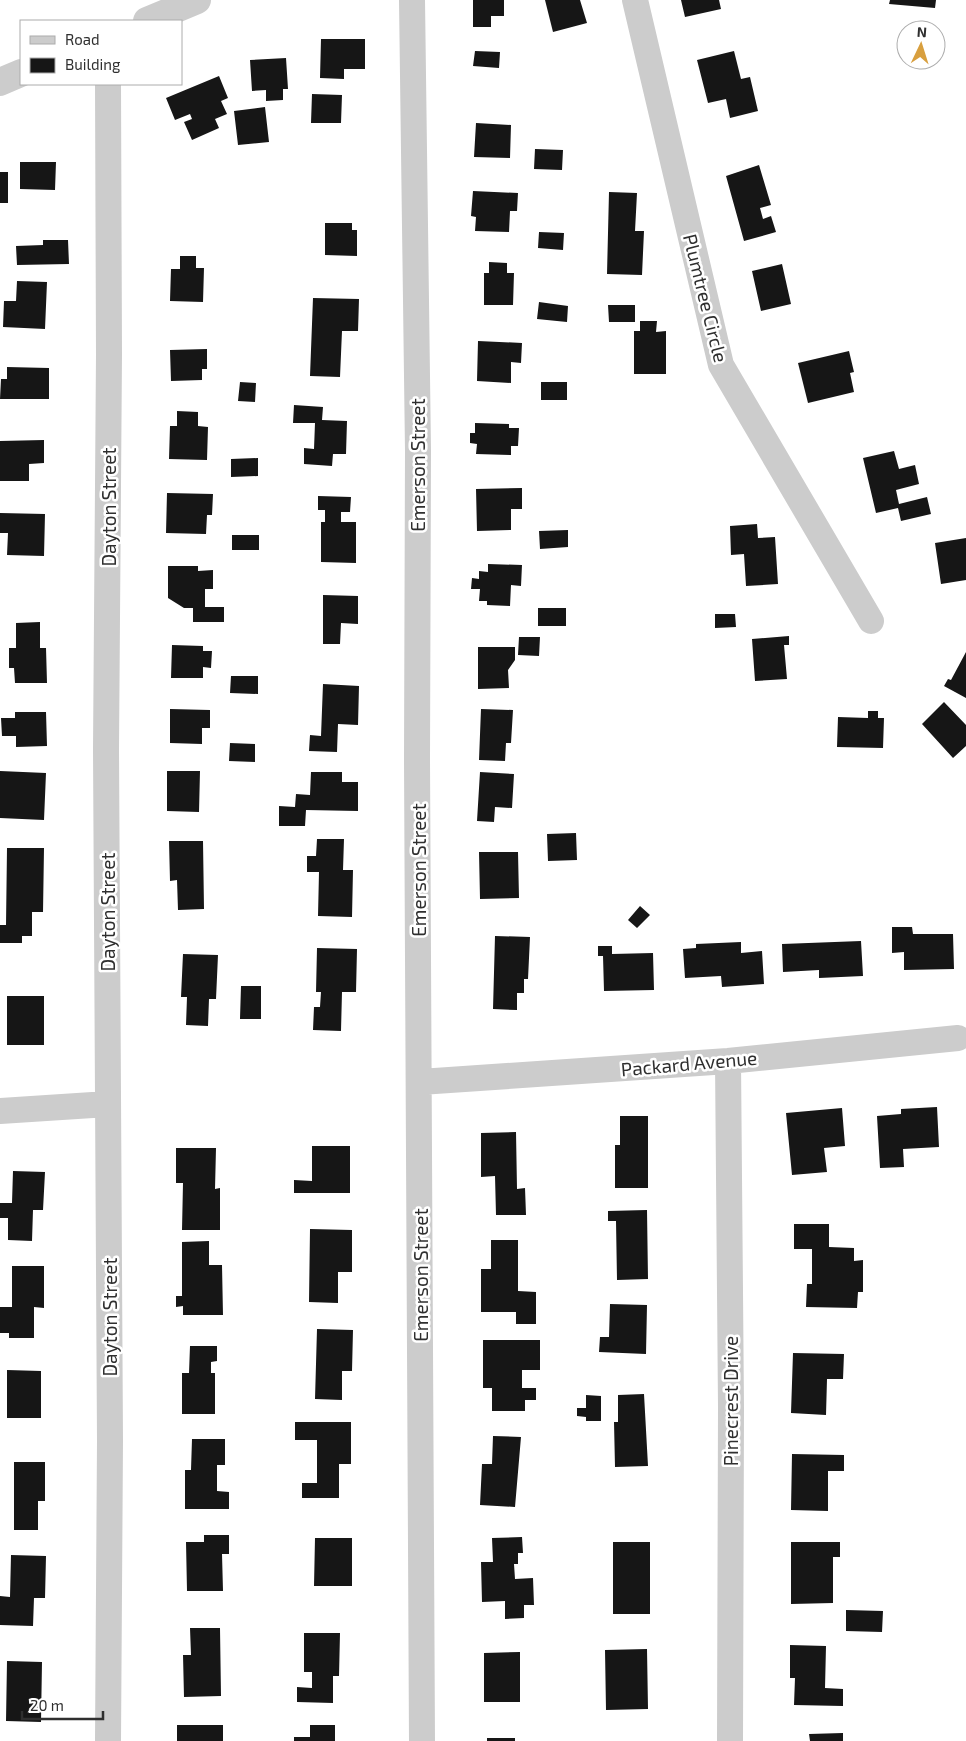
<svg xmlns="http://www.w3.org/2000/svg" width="966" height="1741" font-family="'Exo 2',sans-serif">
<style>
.building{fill:#161616}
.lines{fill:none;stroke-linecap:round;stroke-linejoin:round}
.minor{stroke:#ccc;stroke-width:26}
.tertiary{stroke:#ccc;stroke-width:28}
.labels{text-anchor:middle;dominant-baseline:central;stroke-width:5;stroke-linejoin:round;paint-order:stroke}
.street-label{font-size:19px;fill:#2f2f2f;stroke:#fff}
</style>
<rect width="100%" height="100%" fill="#fff"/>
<path class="building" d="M473,0H504V16H491V27H473Z
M545,0H580L587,23L553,32Z
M681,0H719L721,9L685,17Z
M890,0H936L935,8L889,4Z
M321,39H365V69H344V79L320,78Z
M475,51L500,52L499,68L473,66Z
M734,51L741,79L750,77L758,111L730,118L726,99L708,103L697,60Z
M286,58L288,89H283V100L266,101V90L252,91L250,60Z
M219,76L228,98L221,101L227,114L215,119L219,128L192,140L184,122L192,119L190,114L175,120L166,98Z
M312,94L342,95L341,123H311Z
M265,107L269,142L238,145L234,111Z
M476,123L511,125L510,158L474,157Z
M535,149L563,150L562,170L534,169Z
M20,162H56L55,190L20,189Z
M759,165L771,205L760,208L763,219L771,216L776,232L744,241L726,176Z
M0,172H8V203H0Z
M473,191L518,193L517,211H510L509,232L475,231L476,217L471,216Z
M609,192L637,193L635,231H644L642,275L607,274Z
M325,223H352V230H357V256L325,255Z
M539,232L564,233L563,250L538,248Z
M43,240H68L69,264L17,265L16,246L43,245Z
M180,256H196V268H204L203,302L170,301L171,269H180Z
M489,262L507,263V273H514L513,305H484V273H489Z
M782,264L791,304L761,311L752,271Z
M17,281L47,282L45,329L3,327L4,301H16Z
M313,298L359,299L358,331H342L340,377L310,376Z
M539,302L568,306L567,322L537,319Z
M608,305H635V322H609Z
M640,321H657L656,332L666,331V374H634V331H640Z
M478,341L522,343L521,363L511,362V383L477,381Z
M207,349V369H202V380L171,381L170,350Z
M849,351L854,372L850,373L854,392L808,403L798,363Z
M7,367L49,368V399H0L1,379H7Z
M240,382L256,383L255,402L238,401Z
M541,382H567V400H541Z
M294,405L323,407L322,420L347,421L346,454H333L332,466L304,464V448L314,449L315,423H293Z
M177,411L198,412V426L208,427L207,460L169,459L170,426H177Z
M475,423L509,424V428H519L518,446H511V455L476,454L477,444L470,443V433H475Z
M44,440V463L29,464V481H0V441Z
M894,451L899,469L915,465L919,484L896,490L899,504L927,497L931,514L901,521L898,508L876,513L863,458Z
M258,458V476L231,477V459Z
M522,488V509H511V530L477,531L476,489Z
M167,493L213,494L212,515H207L206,534L166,533Z
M318,496L351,497L350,512H341V522H356V563L321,562V522H325V510H318Z
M0,513L45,514L44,556L7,555L8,533H0Z
M757,524L758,538L775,537L778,584L746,586L744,554L731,555L730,526Z
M568,530V547L540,549L539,531Z
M232,535H259V550H232Z
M966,538V580L941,584L935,543Z
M488,564L522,565L521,586L511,585L510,606L487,605V601H479L480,589H471L472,578L479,579V571L488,572Z
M168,566H198V571L213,570V589H205V607H224V622H193V608H184L168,598Z
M323,595L358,596V624L341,623L340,644H323Z
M538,608H566V626H538Z
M715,614H735L736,627L715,628Z
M40,622V648H46L47,683H15L14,668H9V648H16V623Z
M789,636V645H784L787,679L755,681L752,639Z
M519,637H540L539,656L518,655Z
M172,645L203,646V651H212L211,668L203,667V678H171Z
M478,647H515V660L508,670L509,688L478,689Z
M966,652V698L944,686L948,679L951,680Z
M231,676H258V694L230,693Z
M323,684L359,686L358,725L338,724L337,752L309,751L310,735L321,736Z
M944,702L966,725V746L953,758L922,724Z
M170,709L210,710V728H202V744L170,743Z
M481,709L513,710L511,743H506L505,761L479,760Z
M868,711H878V718H884L883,748L837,747L838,717L868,718Z
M15,712H46L47,746L16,747V736H2L1,718H15Z
M230,743L255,744V762L229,761Z
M0,771L46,773L44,820L0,818Z
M167,771H200L199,812L167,811Z
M311,772H342V782H358V811L306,810L305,826H279V806L295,807L296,794L310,795Z
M480,772L514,774L512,808L495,807L494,822L477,821Z
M576,833L577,860L548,861L547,834Z
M317,839H344L343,870H353L352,917L318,916L319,872H307V856H316Z
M169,841H203L204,909L178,910L177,880L170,881Z
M7,848H44L43,912H32V936H22V943H0V925H6Z
M479,852H518L519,898L480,899Z
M640,906L650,915L637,928L628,920Z
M892,927H912L913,934H953L954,969L904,970V952L892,953Z
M495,936L530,937L528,979H524V993H517V1010L493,1009Z
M861,941L863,976L819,978V970L783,972L782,944Z
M741,942V953L762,951L764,984L722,987L721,976L685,978L683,949L696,948V944Z
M598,946H612V954L653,953L654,990L604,991L603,956H598Z
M317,948L357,949L356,992H342L341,1031L313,1030L314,1007H320L321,992H316Z
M183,954L218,955L216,999H209L208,1026L186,1025L187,997H181Z
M241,986H261V1019H240Z
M7,996H44V1045H7Z
M937,1107L939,1147L903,1149L904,1167L880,1168L877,1116L901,1114V1109Z
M842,1108L845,1146L824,1148L827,1172L792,1175L786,1113Z
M620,1116H648V1188H615V1145H620Z
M516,1132L517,1189L525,1188L526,1215H496L495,1176L481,1177V1133Z
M312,1146H350V1193H294V1180L312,1181Z
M176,1148H216L215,1189L220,1188V1230H182L183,1183H176Z
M13,1171L45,1172L43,1210H33L32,1241L8,1240V1218H0V1203H12Z
M647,1210L648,1279L617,1280L616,1221H608V1211Z
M794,1224H829V1247L854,1248V1261L863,1260V1292H858L857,1308L806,1307L807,1284H812V1249H794Z
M310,1229L352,1230V1272H338V1303L309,1302Z
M491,1240H518V1291L536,1292V1324H516V1312H481V1269H491Z
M209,1241V1265H222L223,1315H183V1306L176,1307V1296H182V1242Z
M12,1266H44V1308L34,1307V1338H9V1333H0V1307H12Z
M610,1304L647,1305L646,1354L599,1352L600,1337H609Z
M317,1329L353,1330L352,1371H342V1400L315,1399Z
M483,1340H540V1370H522V1388H536V1400H525V1411H492V1388H483Z
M190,1346H217V1361L211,1362V1373H215V1414H182V1373H189Z
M793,1353L844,1354L843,1379H827L826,1415L791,1413Z
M7,1370L41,1371V1418H7Z
M644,1394L648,1466L615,1467L614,1422H618V1395Z
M586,1395L601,1396V1421H586V1417L577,1416V1408H586Z
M295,1422H351V1464H339V1498H302V1483H317V1440H295Z
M493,1436L521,1437L515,1507L480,1505L482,1464H492Z
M192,1439H225V1465H217V1491L229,1492V1509H185V1470H191Z
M792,1454L844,1455V1471H828V1511L791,1510Z
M14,1462H45V1501H38V1530H14Z
M204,1535H229V1554H222L223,1591H187L186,1542H204Z
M522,1537L523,1553H518V1564H514L515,1579L533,1578L534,1605H524V1618L505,1619V1601L482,1602L481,1562H493L492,1538Z
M315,1538H352V1586H314Z
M613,1542H650V1614H613Z
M791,1542H840V1557H833V1603L791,1604Z
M11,1555L46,1556L45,1598H34L33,1626L0,1625V1596L10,1597Z
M846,1610L883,1611L882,1632L846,1631Z
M190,1628H220L221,1696L184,1697L183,1655H191Z
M304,1633H340L339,1676H333V1703L297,1702V1687L312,1688V1672H304Z
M790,1645L826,1646L825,1688L843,1689V1706L794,1705L795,1678H790Z
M647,1649L648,1709L606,1710L605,1650Z
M520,1652V1702H484V1653Z
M7,1661L42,1662L41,1722L6,1721Z
M177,1725H223V1741H177Z
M310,1725H335V1741H294V1737H310Z
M843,1733V1741H810L809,1734Z
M487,1738H515V1741H487Z"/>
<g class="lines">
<path class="minor" d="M412,0L418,451L417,761L422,1741
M635,0L721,365L871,621
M728,1061L731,1407L730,1741
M420,1082L728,1061L958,1038
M0,1111L108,1104
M108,1741L110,1441L106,750L109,354L108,84"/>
<path class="tertiary" d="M147,21L197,0
M0,82L21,73"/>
</g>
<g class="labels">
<g class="street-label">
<text transform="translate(706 298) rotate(76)">Plumtree Circle</text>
<text transform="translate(417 465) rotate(-90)">Emerson Street</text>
<text transform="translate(108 507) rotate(-90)">Dayton Street</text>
<text transform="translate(418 870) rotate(-90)">Emerson Street</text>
<text transform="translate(107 912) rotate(-90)">Dayton Street</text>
<text transform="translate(689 1063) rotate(-5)">Packard Avenue</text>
<text transform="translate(420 1275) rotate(-90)">Emerson Street</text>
<text transform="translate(109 1317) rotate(-90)">Dayton Street</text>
<text transform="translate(730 1401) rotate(-90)">Pinecrest Drive</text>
</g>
</g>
<rect x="20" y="20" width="162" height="65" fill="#ffffff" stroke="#acacac"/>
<rect x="30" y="36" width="25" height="8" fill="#cccccc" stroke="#acacac"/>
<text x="65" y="45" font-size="15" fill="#2f2f2f">Road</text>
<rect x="30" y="58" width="25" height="15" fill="#161616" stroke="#acacac"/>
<text x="65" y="70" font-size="15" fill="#2f2f2f">Building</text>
<g transform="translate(921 45) rotate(4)"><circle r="24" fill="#ffffff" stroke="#acacac"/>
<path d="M0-4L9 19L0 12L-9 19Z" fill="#d89f3e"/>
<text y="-8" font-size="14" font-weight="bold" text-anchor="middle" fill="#2f2f2f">N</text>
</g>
<path d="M22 1711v8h81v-8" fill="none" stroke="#2f2f2f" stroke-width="2.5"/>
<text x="30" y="1711" font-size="15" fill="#2f2f2f" stroke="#ffffff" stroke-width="4" paint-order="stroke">20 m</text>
</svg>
